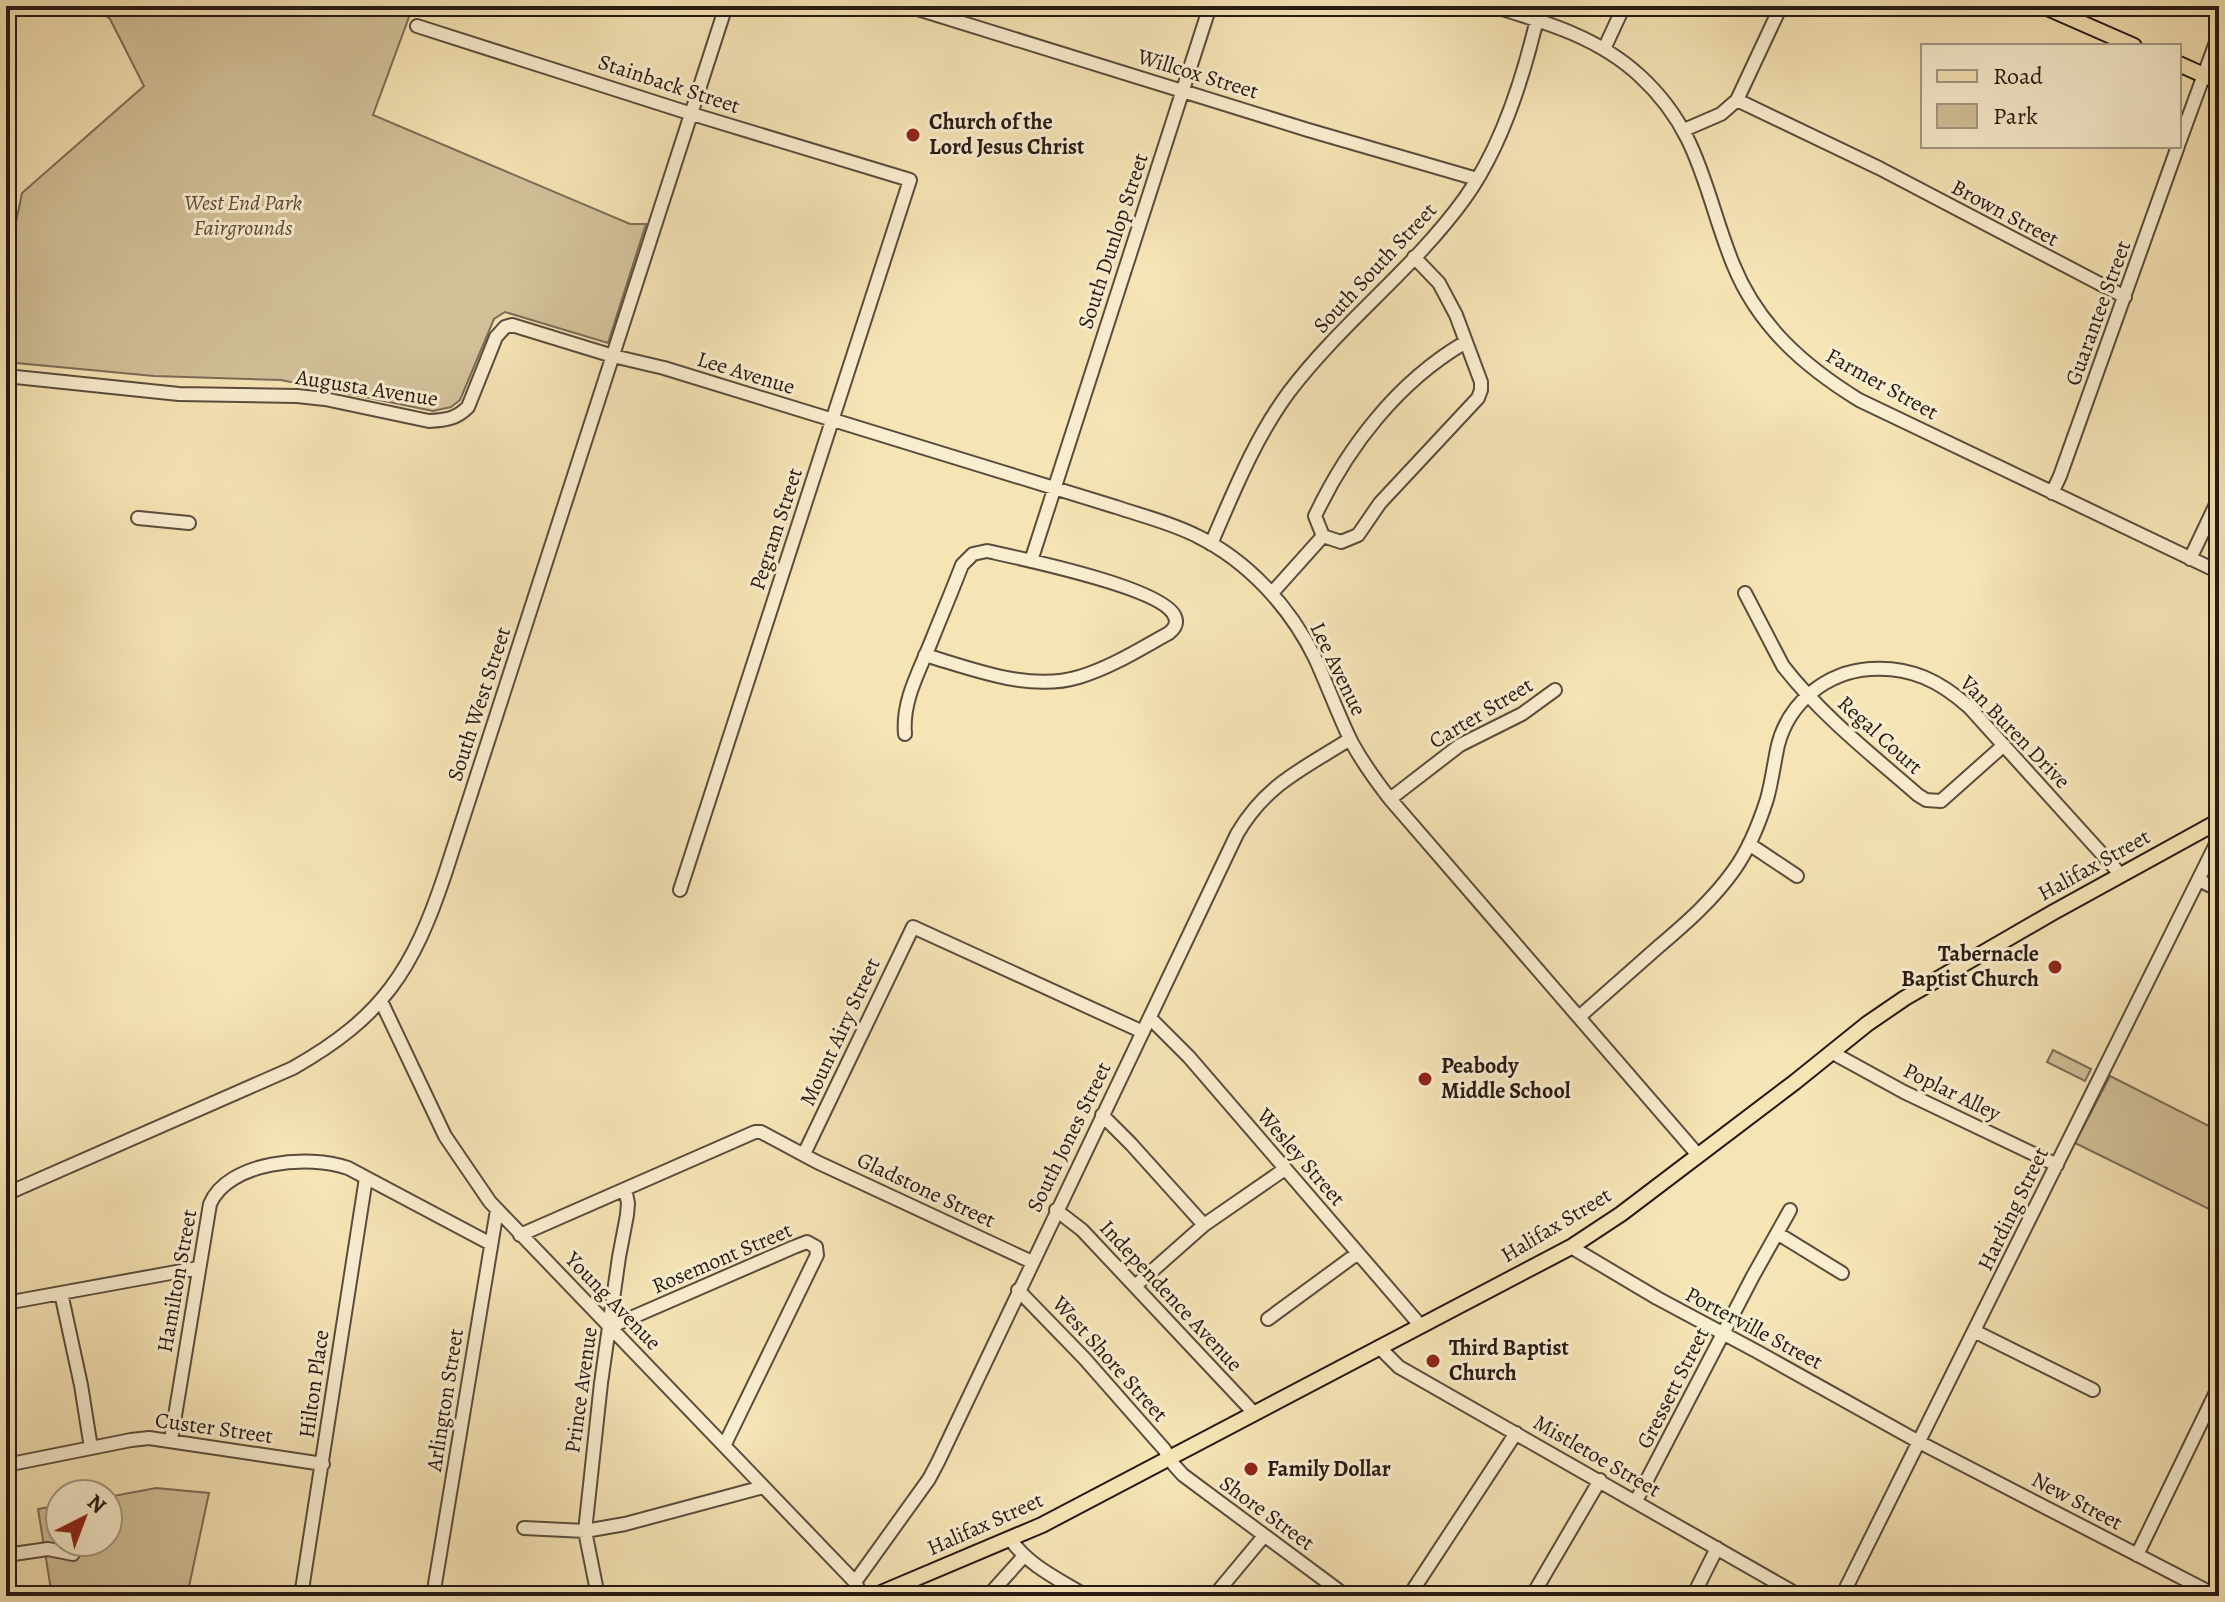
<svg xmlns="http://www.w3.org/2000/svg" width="2225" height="1602" font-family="Alegreya,serif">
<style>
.green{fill:#d3c19a;stroke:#7c6d57;stroke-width:2}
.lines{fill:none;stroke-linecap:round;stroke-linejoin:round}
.minor-casing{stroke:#5a4c3c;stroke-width:16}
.major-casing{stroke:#261914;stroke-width:18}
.minor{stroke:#f9edcf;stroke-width:12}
.major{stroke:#f6e4b5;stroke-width:14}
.poi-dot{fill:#8f2418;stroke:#f9edcf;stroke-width:3}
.labels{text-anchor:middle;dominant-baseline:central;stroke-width:6;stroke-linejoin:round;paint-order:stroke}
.street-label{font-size:22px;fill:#261914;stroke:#f9edcf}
.poi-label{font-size:22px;font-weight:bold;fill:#261914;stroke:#f9edcf;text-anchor:start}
.park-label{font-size:22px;font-style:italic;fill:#5a4b3c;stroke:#f9edcf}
</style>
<rect width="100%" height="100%" fill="#f6e4b5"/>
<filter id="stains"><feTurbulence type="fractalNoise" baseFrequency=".0025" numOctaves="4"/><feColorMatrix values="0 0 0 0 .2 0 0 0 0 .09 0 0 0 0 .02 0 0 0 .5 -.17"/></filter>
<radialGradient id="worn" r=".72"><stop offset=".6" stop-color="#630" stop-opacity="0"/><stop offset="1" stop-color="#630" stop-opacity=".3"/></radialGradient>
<path class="green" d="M94,6H413L373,115L630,224H646L608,343L505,312L494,319L460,400L451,407L433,411L281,380L154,376L6,362V270L22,193L144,86L110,19Z
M2053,1050L2091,1069L2085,1081L2047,1062Z
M2110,1076L2219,1131V1214L2075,1143Z
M156,1488L209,1493L187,1596H52L38,1509L60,1505V1542H108V1497Z"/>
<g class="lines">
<defs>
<path id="minor" d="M908,6L1308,130L1477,179
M1492,6C1545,22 1598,37 1640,76C1701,132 1704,192 1733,264C1758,326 1804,366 1859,400L2219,572
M417,26L692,114L910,180L680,890
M1604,49L1624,6
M1737,100L1879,168L2125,297
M1684,130L1721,114L1737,100L1781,6
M2179,143L2219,34
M6,376L179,394L297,396L325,399L429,421C446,420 456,419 468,407L496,337L505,327L512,325L613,356L664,368L1116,507C1143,516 1172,523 1197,536C1248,561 1290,607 1315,658C1328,686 1338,715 1352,743C1363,763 1376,781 1390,799L1698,1155
M2052,493L2060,476L2178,146
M138,518L189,523
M1323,536L1315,516C1348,446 1398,382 1464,343
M1211,544C1234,491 1255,438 1289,392C1342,322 1414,269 1465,198C1503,145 1526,69 1540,6
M2190,559L2219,498
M1031,561L1210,6
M1272,593L1323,536L1341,542L1358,535L1380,503L1478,398L1481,390V382L1456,315L1439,283L1414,257
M1745,593L1783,666C1821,715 1871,754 1918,795L1926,800L1941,801L2004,745
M905,734C902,701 919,672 931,642C941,617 952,591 962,565L973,554L987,551C1018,558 1165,588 1175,617C1178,624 1174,629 1169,633C1140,649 1110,668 1079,677C1029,692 973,669 925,655
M1390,799L1460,745L1522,714L1555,690
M1749,844L1797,876
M2199,880L2219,890
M381,1001L445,1136L490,1202L855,1582L862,1596
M1579,1017C1605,994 1631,971 1657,948C1685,924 1712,901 1734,870C1749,849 1759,824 1767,799C1772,781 1774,763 1778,745C1789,702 1827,672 1870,669C1910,666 1940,681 1969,707L2121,875
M1150,1018L1189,1057L1420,1325
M1831,1052L1904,1092L2057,1165
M1102,1115L1131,1144L1204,1225
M804,1154L913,927L1143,1032
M6,1194L293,1068C383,1017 413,970 445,874L726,6
M1056,1210L1082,1230L1254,1413
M1777,1233L1842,1273
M520,1235L755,1132H761L817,1162L1032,1262
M1571,1247L1657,1298L1756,1351L1919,1442L2217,1596
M1135,1286L1204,1225L1285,1169
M1018,1290L1084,1358L1164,1449L1174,1465L1183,1475L1346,1596
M61,1293L81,1385L91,1448
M6,1303L198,1268
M1268,1319L1358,1253
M610,1327L794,1247L807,1242L816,1247L817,1255L724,1446
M1974,1331L2093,1390
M1379,1347L1399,1367L1800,1596
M171,1440L210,1204C228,1161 310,1154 348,1168L491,1244
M6,1465L131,1440L149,1438L323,1464
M1636,1501L1753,1276L1790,1210
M524,1528L585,1531L625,1524L763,1487
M1010,1539C1029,1566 1058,1579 1086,1596
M6,1555L48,1549L73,1554
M2137,1555L2219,1386
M855,1582L929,1479L938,1462L1237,834C1266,784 1303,769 1350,739
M301,1596L366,1178
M433,1596L497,1210
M598,1596L585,1531L601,1383L619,1257L627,1215L628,1203L625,1189
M988,1596L1024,1556
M1214,1596L1264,1536
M1409,1596L1516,1433
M1532,1596L1600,1480
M1693,1596L1717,1548
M1842,1596L2219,838"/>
<path id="major" d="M2043,6L2134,46
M2179,64L2219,82
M874,1596L1042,1525L1571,1247L1621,1214L1795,1082L1867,1024L1905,998L2052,913L2219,821"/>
</defs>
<use href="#minor" class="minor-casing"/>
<use href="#major" class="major-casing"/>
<use href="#minor" class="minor"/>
<use href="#major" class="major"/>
</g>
<g class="poi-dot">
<circle cx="913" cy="135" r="8"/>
<circle cx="2055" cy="967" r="8"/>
<circle cx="1425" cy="1079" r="8"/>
<circle cx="1433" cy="1361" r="8"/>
<circle cx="1251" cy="1469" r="8"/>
</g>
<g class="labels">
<g class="street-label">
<text transform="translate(1198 74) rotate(17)">Willcox Street</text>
<text transform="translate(669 84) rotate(18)">Stainback Street</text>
<text transform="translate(2005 213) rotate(28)">Brown Street</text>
<text transform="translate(1113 241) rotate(-72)">South Dunlop Street</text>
<text transform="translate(1375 268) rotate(-47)">South South Street</text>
<text transform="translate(2098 313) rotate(-70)">Guarantee Street</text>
<text transform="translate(746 373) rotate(17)">Lee Avenue</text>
<text transform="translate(1882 384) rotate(29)">Farmer Street</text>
<text transform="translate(367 388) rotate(9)">Augusta Avenue</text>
<text transform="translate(776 529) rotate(-72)">Pegram Street</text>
<text transform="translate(1338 669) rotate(64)">Lee Avenue</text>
<text transform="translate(479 704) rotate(-72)">South West Street</text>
<text transform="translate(1481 713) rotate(-31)">Carter Street</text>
<text transform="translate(2015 732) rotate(46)">Van Buren Drive</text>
<text transform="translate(1880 735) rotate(42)">Regal Court</text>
<text transform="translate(2094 865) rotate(-29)">Halifax Street</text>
<text transform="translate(840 1032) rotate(-65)">Mount Airy Street</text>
<text transform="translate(1952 1092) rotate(26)">Poplar Alley</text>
<text transform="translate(1069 1137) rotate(-64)">South Jones Street</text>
<text transform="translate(1301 1157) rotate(49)">Wesley Street</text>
<text transform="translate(926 1190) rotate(25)">Gladstone Street</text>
<text transform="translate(2013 1209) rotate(-64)">Harding Street</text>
<text transform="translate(1556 1225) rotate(-31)">Halifax Street</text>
<text transform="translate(722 1258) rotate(-23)">Rosemont Street</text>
<text transform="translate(177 1281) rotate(-80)">Hamilton Street</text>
<text transform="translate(1171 1296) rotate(47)">Independence Avenue</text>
<text transform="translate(613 1301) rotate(46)">Young Avenue</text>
<text transform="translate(1754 1328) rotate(28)">Porterville Street</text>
<text transform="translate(1110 1359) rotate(48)">West Shore Street</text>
<text transform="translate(314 1384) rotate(-82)">Hilton Place</text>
<text transform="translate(1673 1388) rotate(-63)">Gressett Street</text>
<text transform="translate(581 1390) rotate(-82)">Prince Avenue</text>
<text transform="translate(445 1400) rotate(-81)">Arlington Street</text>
<text transform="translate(214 1428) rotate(8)">Custer Street</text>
<text transform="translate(1597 1456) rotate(30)">Mistletoe Street</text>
<text transform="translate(2077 1501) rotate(28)">New Street</text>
<text transform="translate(1267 1513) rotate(36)">Shore Street</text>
<text transform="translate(985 1524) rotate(-24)">Halifax Street</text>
</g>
<g class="poi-label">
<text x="929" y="122">Church of the<tspan x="929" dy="25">Lord Jesus Christ</tspan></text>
<text x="2039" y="954" text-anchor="end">Tabernacle<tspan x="2039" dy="25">Baptist Church</tspan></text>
<text x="1441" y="1066">Peabody<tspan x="1441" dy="25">Middle School</tspan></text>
<text x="1449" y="1348">Third Baptist<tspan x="1449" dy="25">Church</tspan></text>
<text x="1267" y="1469">Family Dollar</text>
</g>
<g class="park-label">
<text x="243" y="203">West End Park<tspan x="243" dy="25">Fairgrounds</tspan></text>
</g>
</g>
<rect width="2225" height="1602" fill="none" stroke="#f6e4b5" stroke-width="32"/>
<rect x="8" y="8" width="2209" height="1586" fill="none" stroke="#261914" stroke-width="4"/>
<rect x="16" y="16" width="2193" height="1570" fill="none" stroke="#261914" stroke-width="2"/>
<rect x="1921" y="44" width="260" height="104" fill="#f9edcf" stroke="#a59884" stroke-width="2"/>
<rect x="1937" y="70" width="40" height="12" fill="#f6e4b5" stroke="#a59884" stroke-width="2"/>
<text x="1993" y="84" font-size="24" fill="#261914">Road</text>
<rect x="1937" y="104" width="40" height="24" fill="#d3c19a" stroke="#a59884" stroke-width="2"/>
<text x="1993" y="124" font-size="24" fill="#261914">Park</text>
<g transform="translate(84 1518) rotate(42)"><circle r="38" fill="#f9edcf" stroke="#a59884" stroke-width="2"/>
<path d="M0-6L14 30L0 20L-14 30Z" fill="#8f2418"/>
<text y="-12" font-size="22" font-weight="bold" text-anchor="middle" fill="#261914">N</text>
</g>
<rect width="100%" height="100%" filter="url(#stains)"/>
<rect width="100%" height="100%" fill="url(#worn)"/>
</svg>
